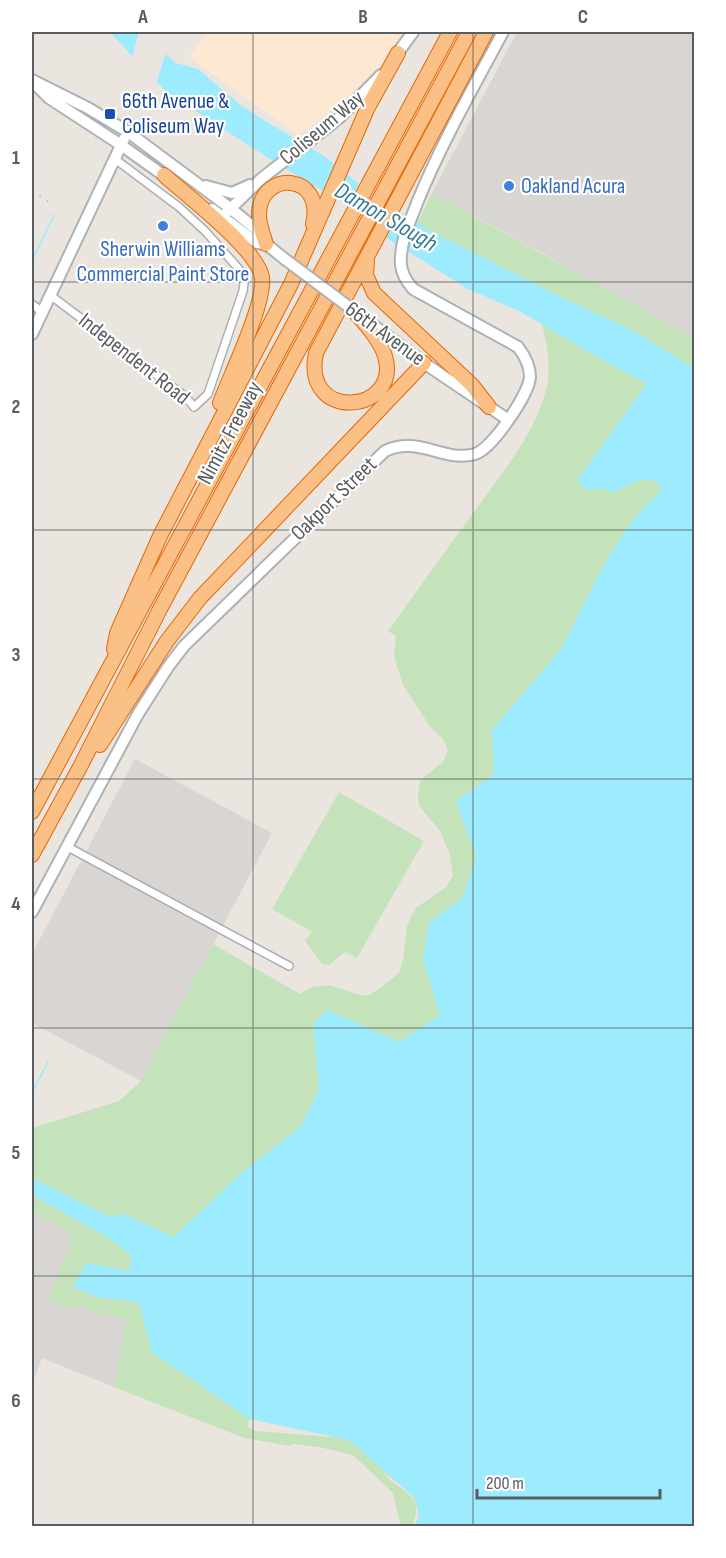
<svg xmlns="http://www.w3.org/2000/svg" width="726" height="1558" font-family="'Sofia Sans Condensed',sans-serif">
<style>
.commercial{fill:#fde8d2}
.industrial{fill:#d9d5d2}
.green{fill:#c5e3bb;fill-rule:evenodd}
.water{fill:#9cebfe}
.pier{fill:#ebe5df}
.lines{fill:none;stroke-linecap:round;stroke-linejoin:round}
.stream{stroke:#9cebfe;stroke-width:1.5}
.street-casing{stroke:#abafb2;stroke-width:10}
.secondary-casing{stroke:#acb2b5;stroke-width:14}
.highway-casing{stroke:#e76703;stroke-width:16}
.street{stroke:#fff;stroke-width:7}
.secondary{stroke:#fff;stroke-width:10}
.highway{stroke:#fbc086;stroke-width:14}
.rail{stroke:#aeafb0;stroke-width:1.5;stroke-dasharray:1.5 8;stroke-linecap:butt}
.secondary-bridge-casing{stroke:#acb2b5;stroke-width:14;stroke-linecap:butt}
.secondary-bridge{stroke:#fff;stroke-width:10}
.grid{fill:none;stroke:#585d60;stroke-width:1.5;stroke-opacity:0.55}
.transit-dot{fill:#1a4fb4;stroke:#fff;stroke-width:2}
.shop-dot{fill:#3f7fe0;stroke:#fff;stroke-width:2}
.labels{text-anchor:middle;dominant-baseline:central;stroke-width:4.5;stroke-linejoin:round;paint-order:stroke}
.transit-label{font-size:22px;fill:#164399;stroke:#fff;text-anchor:start}
.street-label{font-size:22px;fill:#585d60;stroke:#fff}
.shop-label{font-size:22px;fill:#366cbe;stroke:#fff;text-anchor:start}
.water-label{font-size:24px;font-style:italic;fill:#347b94;stroke:#fff}
.neatline{fill:none;stroke:#585d60;stroke-width:2}
.grid-label{font-size:20px;text-anchor:middle;font-weight:bold;fill:#585d60}
</style>
<rect width="100%" height="100%" fill="#ebe5df"/>
<path class="commercial" d="M207,32H404L377,69L346,99L299,136L189,57Z"/>
<path class="industrial" d="M517,32H694V345L551,258L432,193Z
M135,759L272,833L141,1081L32,1023V954Z
M32,1212L70,1232L72,1239L77,1304L101,1314L127,1319L114,1387L42,1358L32,1385Z"/>
<path class="green" d="M432,193L694,338V1526H414L419,1516C413,1485 405,1490 383,1472C397,1492 427,1492 412,1526H401L393,1493L353,1455L319,1447L292,1444L290,1446L244,1438L114,1387L127,1319L101,1314L77,1304L73,1310L48,1300L72,1239L69,1232L32,1212V1128L119,1101L140,1082L213,944L300,994L311,987L329,985L360,995H370L380,988L399,973L403,960L407,926L411,917L416,908L446,887L453,876L450,855L440,831L419,806L418,797L420,780L443,762L448,750L443,739L431,728L403,685L394,656L396,636L388,631C417,591 445,551 474,512C502,473 536,433 547,386C552,361 545,338 540,314L417,223ZM250,1419L331,1436L332,1437L256,1431L247,1427Z
M339,792L424,841L357,958L345,952L329,965L322,964L305,941L312,932L272,909Z"/>
<path class="water" d="M110,32H147L163,52L176,63L198,69L239,104L265,121L324,156L380,200L432,232L571,302L632,330L694,368V1526H414L419,1516L415,1498L349,1440L250,1419L152,1352L139,1302L97,1297L73,1287L86,1263L129,1271L131,1255L106,1236L32,1195V1178L108,1216L118,1217L121,1213L174,1237L240,1174L301,1126L319,1089L313,1023L328,1010L399,1042L440,1015L423,959L429,923L463,897L476,856L456,801L494,774L492,730L561,649L602,568L628,527L643,508L658,494L661,488C650,470 627,485 614,493L600,488L590,490L580,485L578,479L647,383L613,366L521,312L468,289L386,238L343,202L284,168L171,95L155,81Z"/>
<path class="pier" d="M139,32H151L166,51L156,85L131,61Z
M360,182L389,202L372,231L345,208Z"/>
<g class="lines">
<path class="stream" d="M32,261L54,215
M32,1093L48,1062"/>
<defs>
<path id="street" d="M50,295L186,397L194,407L208,394L243,291L244,283L239,269L205,231L179,207L115,159
M32,304L42,312
M66,846L289,966"/>
<path id="secondary" d="M394,58L413,32
M32,80L88,108L128,132L230,208L257,230L266,244L286,260
M36,85L49,98L121,145L170,180
M206,186L232,193L250,185
M212,209L257,243L266,244
M227,212L261,179L339,118L381,75
M365,319L424,363L507,419
M32,334L124,139
M32,912L138,714L168,667L184,646L385,451C418,435 445,463 475,454C492,449 529,394 530,377C530,365 525,356 518,347L413,289C407,282 402,275 401,265C399,244 410,222 417,203C441,144 473,88 503,32"/>
<path id="highway" d="M164,175C187,196 257,249 262,277C266,302 230,376 220,403
M266,244C263,234 258,223 259,212C262,170 325,173 313,224
M367,261L366,275L374,293L472,385L489,407
M353,310C365,324 379,338 385,356C402,414 301,423 316,353L486,32
M114,649L117,633L160,536L291,284L368,107L398,53
M100,745L167,641L200,598L424,363
M32,812L450,32
M32,855L80,767L160,609L469,32"/>
</defs>
<use href="#street" class="street-casing"/>
<use href="#secondary" class="secondary-casing"/>
<use href="#highway" class="highway-casing"/>
<use href="#street" class="street"/>
<use href="#secondary" class="secondary"/>
<use href="#highway" class="highway"/>
<path class="rail" d="M32,189L51,204"/>
<defs>
<path id="secondary-bridge" d="M286,260L353,310"/>
</defs>
<use href="#secondary-bridge" class="secondary-bridge-casing"/>
<use href="#secondary-bridge" class="secondary-bridge"/>
</g>
<path class="grid" d="M253,32V1526M473,32V1526M32,282H694M32,530H694M32,779H694M32,1028H694M32,1276H694"/>
<rect class="transit-dot" x="104" y="108" width="12" height="12" rx="3"/>
<g class="shop-dot">
<circle cx="509" cy="186" r="6"/>
<circle cx="163" cy="226" r="6"/>
</g>
<g class="labels">
<g class="transit-label">
<text x="122" y="101">66th Avenue &amp;<tspan x="122" dy="25">Coliseum Way</tspan></text>
</g>
<g class="street-label">
<text transform="translate(322 128) rotate(-40)">Coliseum Way</text>
<text transform="translate(385 334) rotate(36)">66th Avenue</text>
<text transform="translate(134 359) rotate(38)">Independent Road</text>
<text transform="translate(230 433) rotate(-62)">Nimitz Freeway</text>
<text transform="translate(334 499) rotate(-44)">Oakport Street</text>
</g>
<g class="shop-label">
<text x="521" y="186">Oakland Acura</text>
<text x="163" y="249" text-anchor="middle">Sherwin Williams<tspan x="163" dy="25">Commercial Paint Store</tspan></text>
</g>
<g class="water-label">
<text transform="translate(386 217) rotate(30)">Damon Slough</text>
</g>
</g>
<rect width="726" height="1558" fill="none" stroke="#ffffff" stroke-width="66"/>
<path d="M477 1489v9h183v-9" fill="none" stroke="#585d60" stroke-width="3"/>
<text x="486" y="1489" font-size="18" fill="#585d60" stroke="#ffffff" stroke-width="4.5" paint-order="stroke">200 m</text>
<rect x="33" y="33" width="660" height="1492" class="neatline"/>
<g class="grid-label">
<text x="143" y="23">A</text>
<text x="363" y="23">B</text>
<text x="583" y="23">C</text>
<text x="16" y="164">1</text>
<text x="16" y="413">2</text>
<text x="16" y="661">3</text>
<text x="16" y="910">4</text>
<text x="16" y="1159">5</text>
<text x="16" y="1407">6</text>
</g>
</svg>
